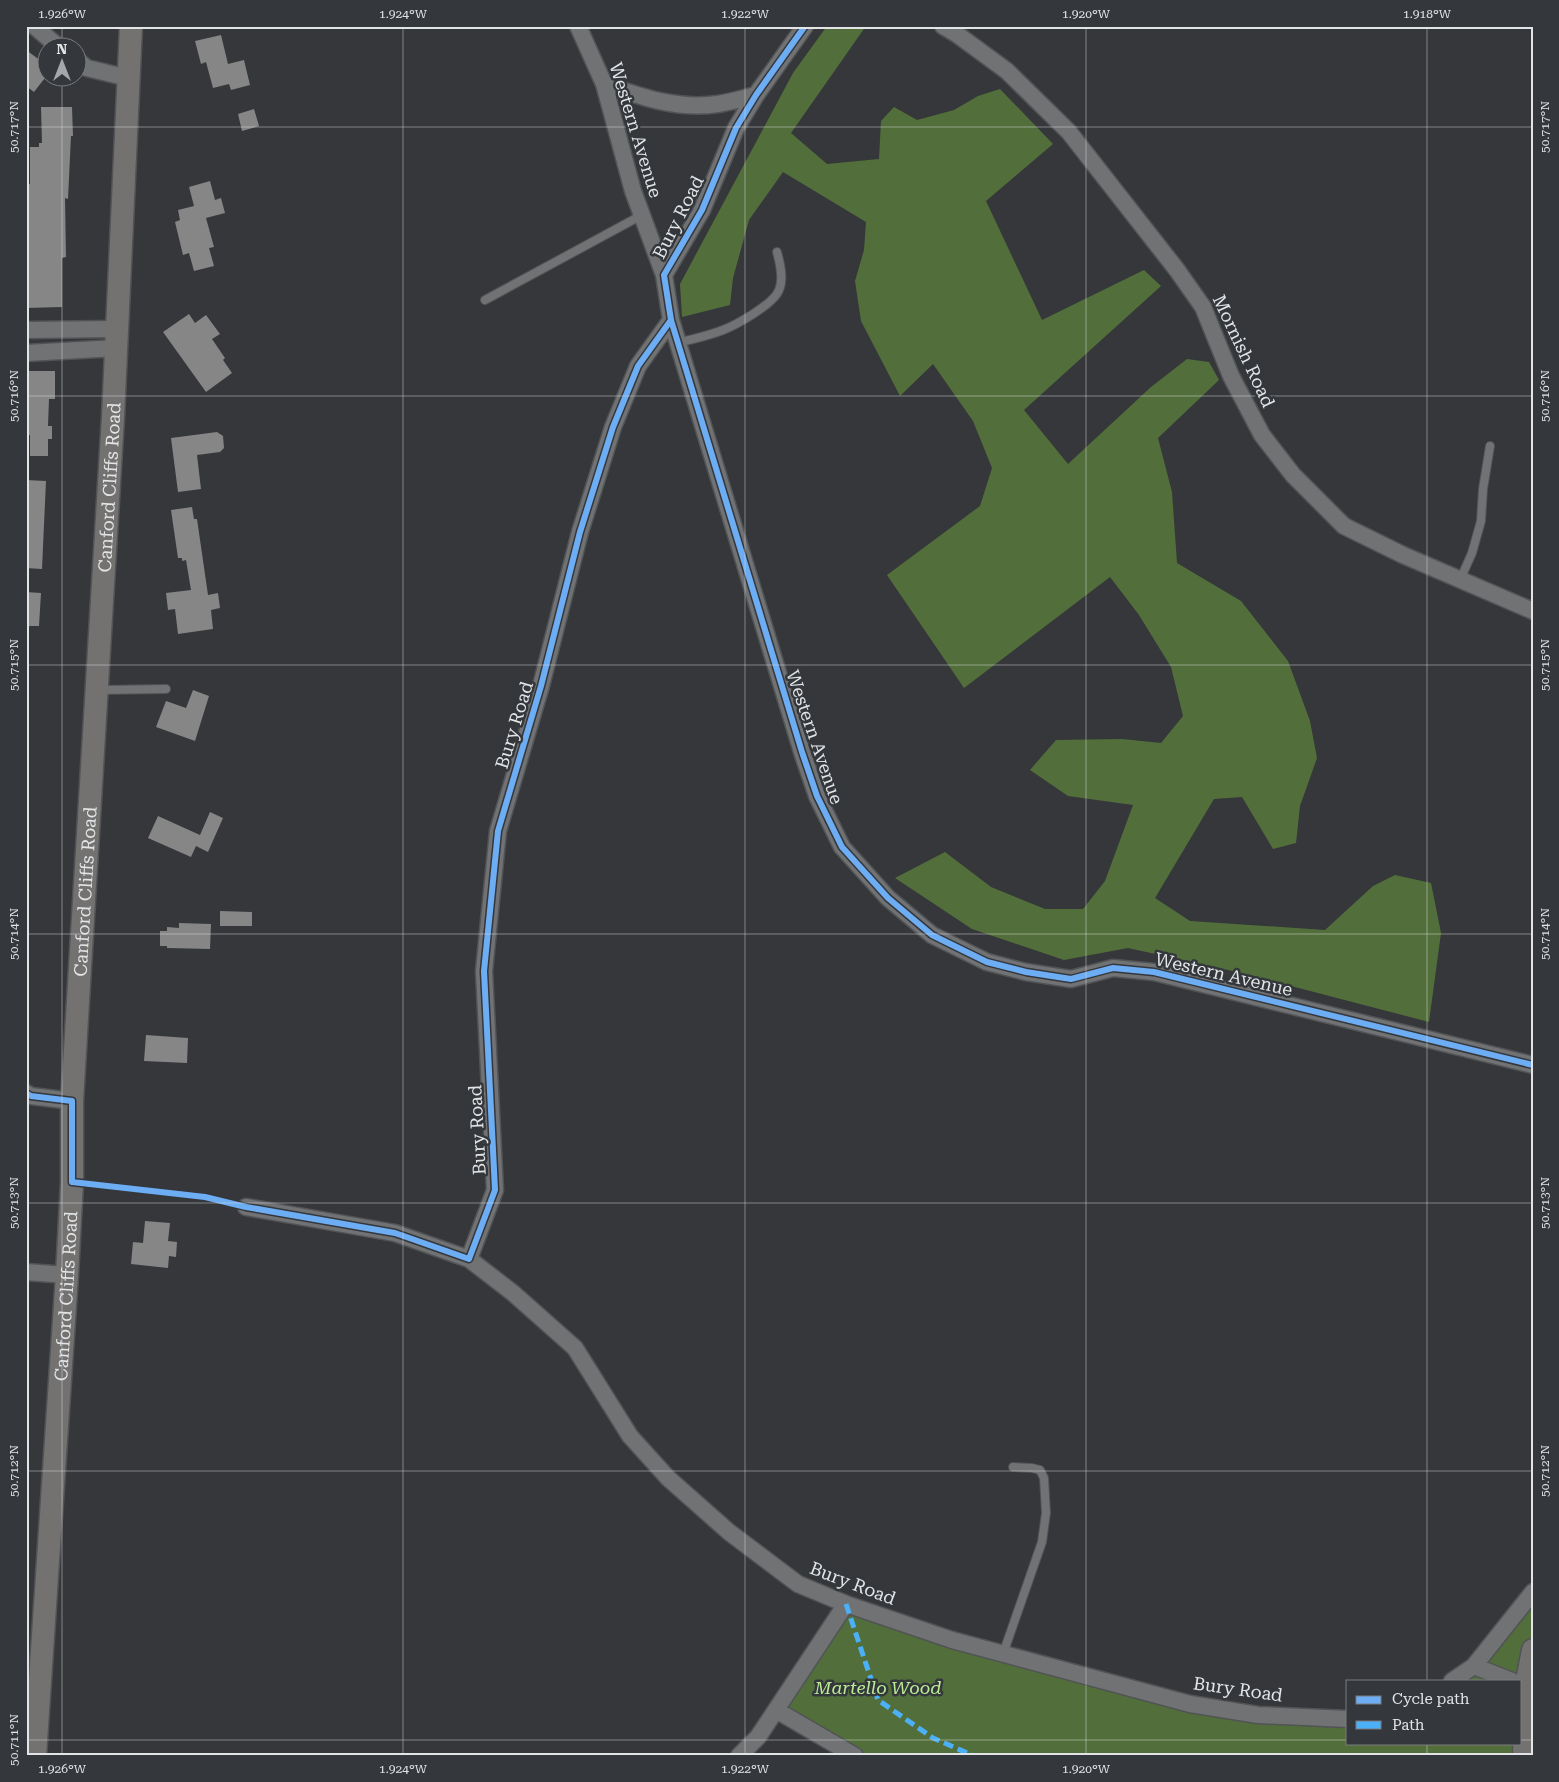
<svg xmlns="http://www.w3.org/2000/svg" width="1559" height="1782" font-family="'Roboto Serif',serif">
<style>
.forest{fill:#526f3b}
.building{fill:#868686}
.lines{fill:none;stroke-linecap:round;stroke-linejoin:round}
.lane-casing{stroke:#515355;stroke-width:10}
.street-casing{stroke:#515355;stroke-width:19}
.secondary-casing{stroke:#515355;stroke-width:25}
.lane{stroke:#717274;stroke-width:8}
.street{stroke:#717274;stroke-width:16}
.secondary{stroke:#737271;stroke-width:22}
.quiet{stroke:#4cb0f7;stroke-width:5;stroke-dasharray:10 5;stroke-linecap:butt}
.cycleway-casing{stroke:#34373b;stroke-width:9}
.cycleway{stroke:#6dadf4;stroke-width:6}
.ticks{fill:none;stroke:#e2e4e6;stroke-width:1;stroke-opacity:0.45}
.labels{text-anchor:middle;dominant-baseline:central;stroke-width:5;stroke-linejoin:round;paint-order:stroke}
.street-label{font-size:18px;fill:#e2e4e6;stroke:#34373b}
.park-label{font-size:18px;font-style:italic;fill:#baed95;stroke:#34373b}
.neatline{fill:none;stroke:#e2e4e6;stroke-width:2}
.ticks-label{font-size:12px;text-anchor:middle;fill:#e2e4e6}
</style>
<rect width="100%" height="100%" fill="#35373a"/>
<path class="forest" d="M827,26H866L791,133L827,164L879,159L881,121L894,107L917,120L954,110L978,96L1000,89L1053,144L986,201L1042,320L1144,270L1161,286L1024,410L1068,464L1151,387L1187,359L1209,362L1219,380L1158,438L1172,492L1177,563L1241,601L1288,661L1310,721L1317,758L1300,806L1296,843L1273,849L1242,797L1214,799L1155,898L1190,921L1325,930L1373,886L1395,875L1431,883L1441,933L1429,1022L1237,972L1128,948L1064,960L972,929L895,878L945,852L991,887L1045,909H1083L1105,881L1133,805L1068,796L1030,770L1056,740L1122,739L1161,743L1183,716L1171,667L1139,615L1110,577L964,688L887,575L980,506L992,468L973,421L933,364L900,396L861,321L855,281L864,250L866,222L783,172L749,220L733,278L730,305L682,317L680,284L793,73Z
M1533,1592V1756H860L776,1710L846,1604L1190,1704L1348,1719V1743H1520V1681H1452Z"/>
<path class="building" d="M221,35L228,64L244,60L250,85L231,90L229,84L213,88L206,62L201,64L195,41Z
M26,50L48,66V74L34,92L26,86Z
M41,107H72L73,136H71L68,199L65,198L66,257L62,258V307L26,308V190H28L29,184H30V147H39V143H42Z
M254,109L259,126L242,131L238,114Z
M210,181L215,200L221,198L225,213L206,218L214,247L209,248L214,266L194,271L189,253L183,255L175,222L180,220L178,210L194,206L189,187Z
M189,314L195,323L206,315L220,334L212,339L225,358L223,360L232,373L206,392L163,332Z
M26,371H55V399H49L48,426H52V439H48V456H30V435H26Z
M217,432L223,436L224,448L220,452L197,455L201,489L178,492L171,438Z
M26,480L46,481L42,569L26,568Z
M192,507L194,519H197L208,595L218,593L220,608L211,610L213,629L178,634L175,609L168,610L166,593L191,590L186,560L182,561V558H178L171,510Z
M26,592L41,593L39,626H26Z
M193,690L209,696L195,741L156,727L166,701L186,708Z
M210,812L223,818L208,852L196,846L191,857L148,838L158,816L200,835Z
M220,911L252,912V926H220Z
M179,923L211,924L210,949L167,948V946H160V931H167V927L179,928Z
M146,1035L188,1038L187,1063L144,1061Z
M145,1221L170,1223L168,1241L177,1242L176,1257L169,1256L168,1268L131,1264L133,1242L143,1243Z"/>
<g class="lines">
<defs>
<path id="lane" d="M485,300L642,215
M678,343C692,339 708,336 723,330C736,325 774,304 779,290C784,279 780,263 777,252
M1460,580L1472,553L1481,521L1483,489L1490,446
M99,690L166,689
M1003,1654L1042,1542L1046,1513L1044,1478L1040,1470L1032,1468L1013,1467"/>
<path id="street" d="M34,26L60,48
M578,26L604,84L633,191L664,275L671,320L802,752L817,796L842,847L888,898L932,935L987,962L1026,972L1071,979L1113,968L1154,972L1533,1065
M943,26L958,35L1007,71L1069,132L1177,270L1203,307L1231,376L1262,435L1293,475L1344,526L1403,555L1533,611
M78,61L87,68L128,78
M604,84C641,97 678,110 718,104C731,102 744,98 756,95
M664,275L702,210L736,128L756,95L805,26
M26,330L116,329
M26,353L117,348
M26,1093L31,1096L72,1101
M246,1207L395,1233L469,1259L513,1293L575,1348L630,1436L668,1478L729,1532L798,1584L846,1604L952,1640L1190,1704L1258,1715L1348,1719
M469,1259L495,1190L484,971L498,831L541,686L580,532L613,427L638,366L671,320
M26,1272L67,1275
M1474,1666L1512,1681
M1452,1681L1474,1666L1533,1592
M776,1710L855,1756
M739,1756L758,1737L846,1604"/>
<g id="secondary">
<path id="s1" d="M35,1756L67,1275L72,1182V1101L113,417L131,26"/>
<path d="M1524,1756L1526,1686L1533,1650"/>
</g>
</defs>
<use href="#lane" class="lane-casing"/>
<use href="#street" class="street-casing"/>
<use href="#secondary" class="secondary-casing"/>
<use href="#lane" class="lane"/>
<use href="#street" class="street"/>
<use href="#secondary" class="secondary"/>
<path class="quiet" d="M846,1604L878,1700L933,1738L974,1756"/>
<defs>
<path id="cycleway" d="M805,26L756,95L736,128L702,210L664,275L671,320L802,752L817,796L842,847L888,898L932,935L987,962L1026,972L1071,979L1113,968L1154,972L1533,1065
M26,1093L31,1096L72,1101V1182L205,1197L246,1207L395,1233L469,1259L495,1190L484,971L498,831L541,686L580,532L613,427L638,366L671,320"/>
</defs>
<use href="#cycleway" class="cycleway-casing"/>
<use href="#cycleway" class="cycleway"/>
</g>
<path class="ticks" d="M62,26V48M403,26V1756M745,26V1756M1086,26V1756M1427,26V1681M62,78V1756M26,127H1533M26,396H1533M26,665H1533M26,934H1533M26,1203H1533M26,1471H1533M26,1740H1348M1520,1740H1533M1427,1743V1756"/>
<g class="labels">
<g class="street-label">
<text transform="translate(636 130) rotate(73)">Western Avenue</text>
<text transform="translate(678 217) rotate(-63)">Bury Road</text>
<text transform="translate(1244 351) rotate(65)">Mornish Road</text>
<text stroke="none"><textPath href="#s1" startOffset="1271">Canford Cliffs Road</textPath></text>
<text transform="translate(514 725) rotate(-73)">Bury Road</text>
<text transform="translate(815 737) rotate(71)">Western Avenue</text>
<text stroke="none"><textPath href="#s1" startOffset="866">Canford Cliffs Road</textPath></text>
<text transform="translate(1224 974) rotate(13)">Western Avenue</text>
<text transform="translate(477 1130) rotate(-93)">Bury Road</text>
<text stroke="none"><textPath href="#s1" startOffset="461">Canford Cliffs Road</textPath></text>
<text transform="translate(853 1583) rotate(21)">Bury Road</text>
<text transform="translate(1238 1689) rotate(8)">Bury Road</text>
</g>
<g class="park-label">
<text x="878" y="1687">Martello Wood</text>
</g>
</g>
<rect width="1559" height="1782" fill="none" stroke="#34373b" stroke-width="55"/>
<rect x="1346" y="1680" width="175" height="65" fill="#34373b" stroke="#7a7c7f"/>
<rect x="1356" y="1696" width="25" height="8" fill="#6dadf4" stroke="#7a7c7f"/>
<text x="1392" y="1704" font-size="15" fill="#e2e4e6">Cycle path</text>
<rect x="1356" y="1721" width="25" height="8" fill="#4cb0f7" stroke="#7a7c7f"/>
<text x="1392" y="1730" font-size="15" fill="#e2e4e6">Path</text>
<g transform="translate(62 62)"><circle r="24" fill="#34373b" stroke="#7a7c7f"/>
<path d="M0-4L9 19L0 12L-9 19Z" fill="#a5a7aa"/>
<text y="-8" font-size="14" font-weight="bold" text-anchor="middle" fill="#e2e4e6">N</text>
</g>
<rect x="28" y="28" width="1504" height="1726" class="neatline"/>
<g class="ticks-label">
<text x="62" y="18">1.926°W</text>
<text x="403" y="18">1.924°W</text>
<text x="745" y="18">1.922°W</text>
<text x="1086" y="18">1.920°W</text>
<text x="1427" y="18">1.918°W</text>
<text transform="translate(14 127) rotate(-90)" y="4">50.717°N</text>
<text transform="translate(1545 127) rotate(-90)" y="4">50.717°N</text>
<text transform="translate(14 396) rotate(-90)" y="4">50.716°N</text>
<text transform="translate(1545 396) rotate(-90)" y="4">50.716°N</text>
<text transform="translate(14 665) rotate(-90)" y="4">50.715°N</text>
<text transform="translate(1545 665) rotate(-90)" y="4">50.715°N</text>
<text transform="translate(14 934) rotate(-90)" y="4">50.714°N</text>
<text transform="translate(1545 934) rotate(-90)" y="4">50.714°N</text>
<text transform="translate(14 1203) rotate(-90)" y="4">50.713°N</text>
<text transform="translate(1545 1203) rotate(-90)" y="4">50.713°N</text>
<text transform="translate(14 1471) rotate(-90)" y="4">50.712°N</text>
<text transform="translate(1545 1471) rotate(-90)" y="4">50.712°N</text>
<text transform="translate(14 1740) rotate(-90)" y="4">50.711°N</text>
<text x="62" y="1773">1.926°W</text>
<text x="403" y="1773">1.924°W</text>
<text x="745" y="1773">1.922°W</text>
<text x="1086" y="1773">1.920°W</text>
</g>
</svg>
